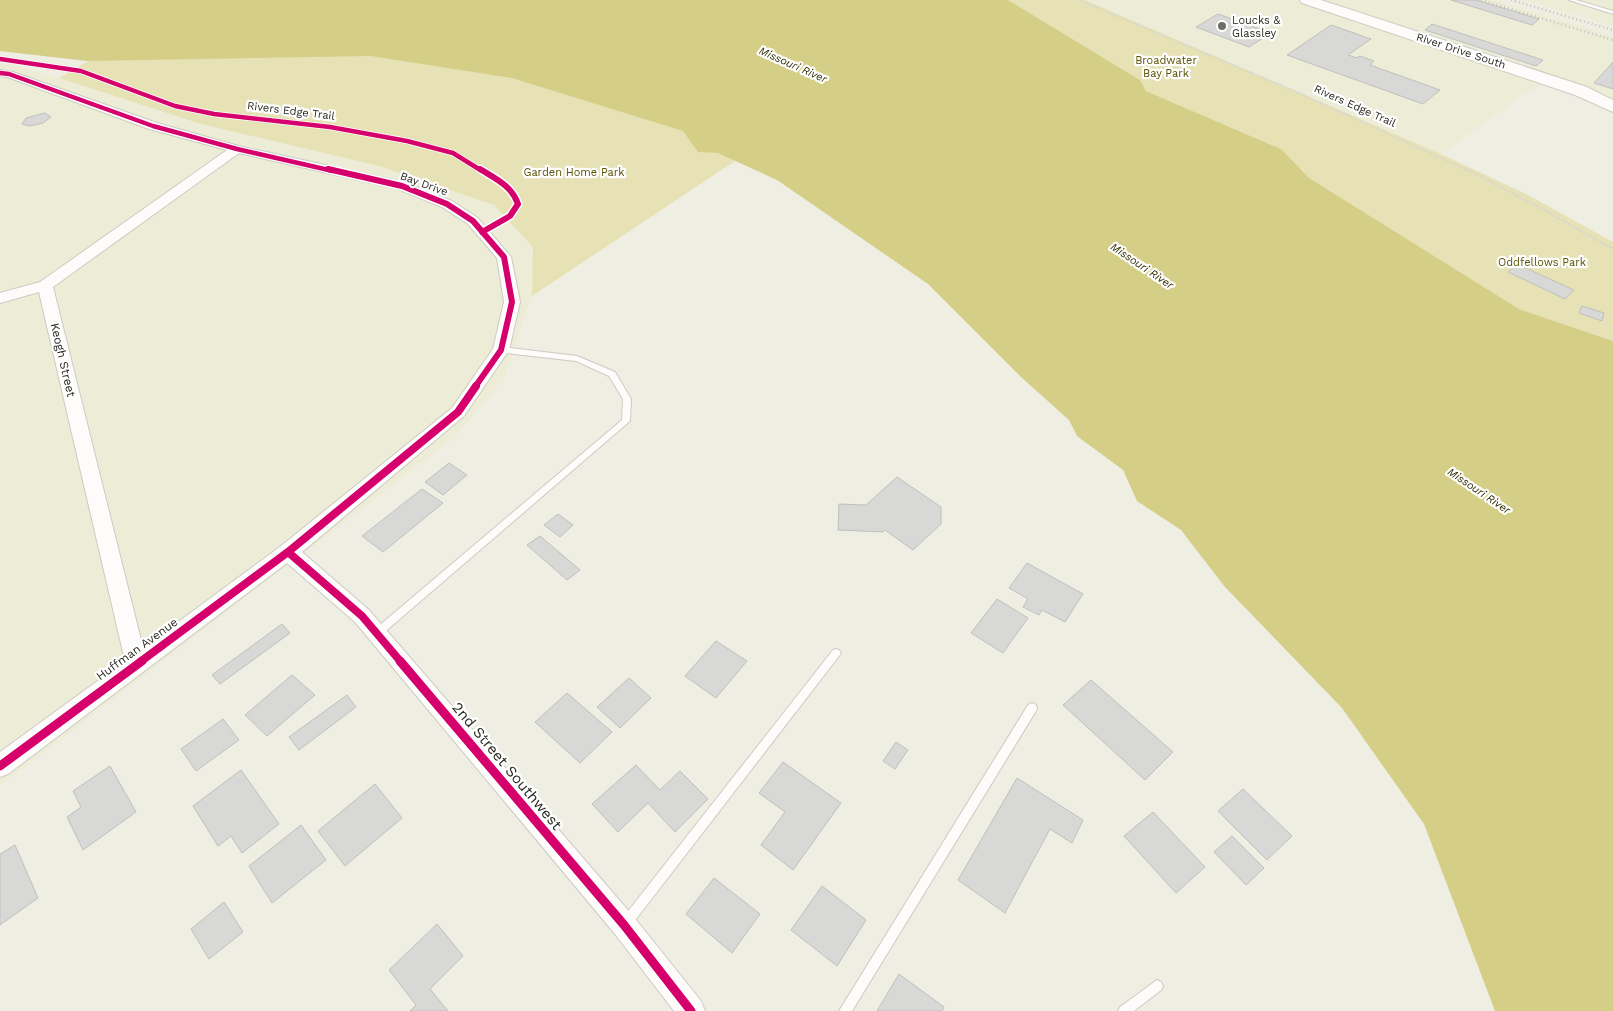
<svg xmlns="http://www.w3.org/2000/svg" width="1613" height="1011" font-family="'Work Sans',sans-serif">
<style>
.built{fill:#edecd7}
.green{fill:#e6e2b5}
.water{fill:#d5ce87}
.building{fill:#d8d8d6;stroke:#bfbfbd}
.lines{fill:none;stroke-linecap:round;stroke-linejoin:round}
.lane-casing{stroke:#cccbc2;stroke-width:2}
.street-casing{stroke:#cccbc2;stroke-width:2}
.secondary-casing{stroke:#cccbc2;stroke-width:2}
.path-far1{stroke:#d6d5d2;stroke-width:2;stroke-dasharray:1 1;stroke-linecap:butt}
.path{stroke:#d6d5d2;stroke-width:2.5;stroke-dasharray:2 2;stroke-linecap:butt}
.lane{fill:#fdfcfb;fill-rule:evenodd}
.street{fill:#fdfcfb;fill-rule:evenodd}
.secondary{fill:#fdfcfb;fill-rule:evenodd}
.rail{stroke:#c1c1be;stroke-width:2.5;stroke-dasharray:1 3;stroke-linecap:butt}
.cycleway-far3-casing{stroke:#fff;stroke-width:6}
.cycleway-far2-casing{stroke:#fff;stroke-width:9}
.cycleway-far1-casing{stroke:#fff;stroke-width:11}
.cycleway-casing{stroke:#fff;stroke-width:12}
.cycleway-far3{stroke:#d6006c;stroke-width:4.5}
.cycleway-far2{stroke:#d6006c;stroke-width:6}
.cycleway-far1{stroke:#d6006c;stroke-width:8}
.cycleway{stroke:#d6006c;stroke-width:9}
.poi-dot{fill:#6e6e65;stroke:#fff;stroke-width:2}
.labels{text-anchor:middle;dominant-baseline:central;stroke-width:4.5;stroke-linejoin:round;paint-order:stroke}
.far-poi-label{font-size:11px;fill:#292921;stroke:#fff;text-anchor:start}
.far-street-label{font-size:11px;fill:#292921;stroke:#fff}
.far-park-label{font-size:11px;fill:#595202;stroke:#fff}
.far-water-label{font-size:11px;font-style:italic;fill:#322e02;stroke:#fff}
.street-label{font-size:12px;fill:#292921;stroke:#fff}
.near-street-label{font-size:15px;fill:#292921;stroke:#fff}
</style>
<rect width="100%" height="100%" fill="#efeee3"/>
<path class="built" d="M1085,0H1493L1613,36V107L1546,79L1441,154Z
M1523,0H1613V26Z
M0,64H11L89,87L201,124L379,166L495,205L534,247L532,296L504,379L454,438L0,786Z"/>
<path class="green" d="M1008,0H1085L1441,154L1528,195L1613,242V341L1519,309L1308,178L1281,149L1146,91L1140,80Z
M321,50L455,59L642,106L744,155L532,296L533,247L494,205L379,166L201,124L59,78L99,55Z"/>
<path class="water" d="M0,0H1008L1140,80L1146,91L1281,149L1309,178L1519,309L1613,341V1011H1495L1424,824L1342,708L1225,587L1181,530L1137,501L1123,470L1077,436L1069,420L1021,377L928,284L777,180L718,153L698,152L683,131L512,78L371,56L87,61L0,51Z"/>
<path class="building" d="M1451,0H1476L1539,19L1532,25Z
M1218,14L1271,33L1249,47L1196,27Z
M1432,24L1543,60L1536,66L1425,30Z
M1331,25L1371,39L1348,55L1357,58L1360,56L1374,61L1370,65L1440,90L1423,104L1287,55Z
M1613,62V89L1594,83Z
M45,113L51,117L43,123L30,126L22,124L26,118Z
M1517,264L1574,290L1565,299L1508,272Z
M1582,306L1604,313L1602,321L1579,313Z
M449,463L467,475L443,495L425,482Z
M897,477L941,507V524L913,550L885,530L883,532L838,530L839,504L866,505Z
M422,489L443,503L383,552L362,536Z
M558,514L573,525L560,537L544,525Z
M540,536L580,570L567,580L527,545Z
M1027,563L1083,594L1065,622L1042,610L1039,615L1023,607L1028,599L1009,588Z
M997,599L1028,618L1003,653L971,633Z
M282,624L290,633L220,684L212,675Z
M716,641L747,661L716,698L685,676Z
M292,675L315,695L267,736L245,715Z
M629,678L651,698L620,728L597,707Z
M1091,680L1173,752L1145,780L1063,705Z
M567,693L612,732L580,763L535,722Z
M347,695L356,707L299,750L289,737Z
M223,719L239,740L196,771L181,749Z
M896,742L908,750L895,769L883,761Z
M783,762L841,803L793,870L761,845L785,812L759,793Z
M636,765L660,790L680,771L708,799L675,832L648,803L618,832L592,804Z
M110,766L136,812L83,850L67,817L81,807L73,791Z
M241,770L279,824L242,853L231,836L218,846L193,806Z
M1017,778L1083,820L1072,843L1050,829L1005,913L958,880Z
M375,784L402,818L345,866L318,831Z
M1243,789L1292,836L1267,860L1218,811Z
M1153,812L1205,867L1176,893L1124,836Z
M301,825L326,860L272,903L249,866Z
M1232,836L1264,868L1246,885L1214,852Z
M15,845L38,898L0,925V854Z
M714,878L760,914L732,953L686,914Z
M822,886L866,920L837,966L791,930Z
M224,902L243,932L209,959L191,929Z
M437,924L463,956L430,989L448,1011H410L416,1005L389,970Z
M899,974L944,1007L942,1011H877Z"/>
<g class="lines">
<defs>
<path id="lane" d="M1569,0H1576L1613,11V14Z
M501,347L577,356L615,372L631,399L630,421L380,636L377,637L374,636L372,633L374,630L622,420L623,399L609,376L576,361L498,352L497,350Z
M836,649L839,650L841,653L839,656L630,927L626,929L622,927L620,923L622,919L833,650Z
M1032,703L1036,705L1037,708L1036,711L852,1011H839L1028,705Z
M1157,980L1161,982L1163,986L1161,990L1134,1011H1118L1120,1007Z"/>
<path id="street" d="M0,70L13,72L157,123L239,146L407,183L452,201L478,218L511,257L520,302L509,350L464,416L302,552L369,610L633,916L701,1001L705,1011H674L615,934L355,622L287,563L8,774L0,777V752L125,661L39,292L0,303V293L40,282L227,150L149,129L7,77L0,76ZM239,153L398,189L442,207L468,224L497,258L504,302L493,349L452,408L281,546L143,648L53,287Z"/>
<path id="secondary" d="M1300,0H1321L1587,87L1613,100V112L1575,95L1302,3Z"/>
</defs>
<use href="#lane" class="lane-casing"/>
<use href="#street" class="street-casing"/>
<use href="#secondary" class="secondary-casing"/>
<path class="path-far1" d="M1079,0L1297,92L1469,171"/>
<path class="path" d="M1466,169L1537,206L1613,249"/>
<use href="#lane" class="lane"/>
<use href="#street" class="street"/>
<use href="#secondary" class="secondary"/>
<path class="rail" d="M1481,0L1613,40
M1511,0L1613,30"/>
<defs>
<path id="cycleway-far3" d="M0,59L81,71L175,106L214,114L330,127L407,141L453,153L482,171
M0,73L9,74L153,126L237,149L333,171"/>
<path id="cycleway-far2" d="M328,169L402,186L447,204L473,221L504,257L512,302L501,350L475,387
M480,169C496,179 512,186 518,204L510,216L482,232"/>
<path id="cycleway-far1" d="M288,552L362,616L401,662
M140,662L288,552L458,412L476,386"/>
<path id="cycleway" d="M400,661L624,925L691,1011
M0,766L142,661"/>
</defs>
<use href="#cycleway-far3" class="cycleway-far3-casing"/>
<use href="#cycleway-far2" class="cycleway-far2-casing"/>
<use href="#cycleway-far1" class="cycleway-far1-casing"/>
<use href="#cycleway" class="cycleway-casing"/>
<use href="#cycleway-far3" class="cycleway-far3"/>
<use href="#cycleway-far2" class="cycleway-far2"/>
<use href="#cycleway-far1" class="cycleway-far1"/>
<use href="#cycleway" class="cycleway"/>
</g>
<circle class="poi-dot" cx="1222" cy="26" r="5"/>
<g class="labels">
<g class="far-poi-label">
<text x="1232" y="20">Loucks &amp;<tspan x="1232" dy="13">Glassley</tspan></text>
</g>
<g class="far-street-label">
<text transform="translate(1461 51) rotate(18)">River Drive South</text>
<text transform="translate(1355 106) rotate(24)">Rivers Edge Trail</text>
<text transform="translate(291 111) rotate(7)">Rivers Edge Trail</text>
<text transform="translate(424 184) rotate(20)">Bay Drive</text>
</g>
<g class="far-park-label">
<text x="1166" y="60">Broadwater<tspan x="1166" dy="13">Bay Park</tspan></text>
<text x="574" y="172">Garden Home Park</text>
<text x="1542" y="262">Oddfellows Park</text>
</g>
<g class="far-water-label">
<text transform="translate(793 65) rotate(24)">Missouri River</text>
<text transform="translate(1142 266) rotate(34)">Missouri River</text>
<text transform="translate(1479 491) rotate(34)">Missouri River</text>
</g>
<g class="street-label">
<text transform="translate(63 360) rotate(77)">Keogh Street</text>
<text transform="translate(137 649) rotate(-36)">Huffman Avenue</text>
</g>
<g class="near-street-label">
<text transform="translate(507 766) rotate(50)">2nd Street Southwest</text>
</g>
</g>
</svg>
